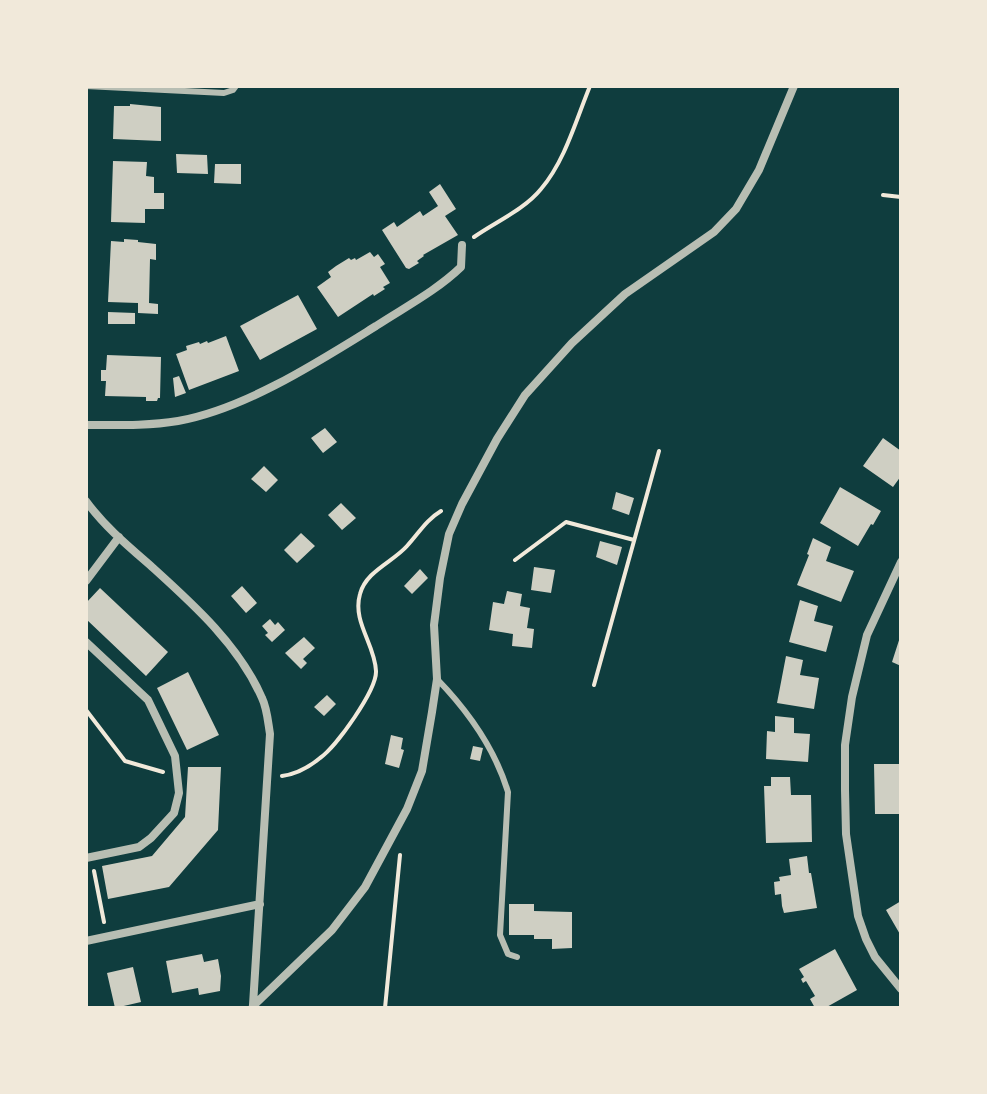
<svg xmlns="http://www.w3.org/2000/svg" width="987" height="1094" font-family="'Source Sans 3',sans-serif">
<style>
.building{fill:#cfcfc3}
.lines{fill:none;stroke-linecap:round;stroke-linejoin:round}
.path{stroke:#f1e9da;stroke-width:4}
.service{stroke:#b8beb3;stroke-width:6}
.minor{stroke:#b8beb3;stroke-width:8}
</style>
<rect width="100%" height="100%" fill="#0f3d3e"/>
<path class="building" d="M130,104L161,107V141L113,139L114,106H130Z
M176,154L207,155L208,174L177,173Z
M113,161L147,162L146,176L154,177V193H164V209H145V223L111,222Z
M215,164H241V184L214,183Z
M440,184L456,209L445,216L458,235L423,255L424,256L417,261L419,263L409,269L406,268L382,230L394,222L397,227L420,211L423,216L438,206L429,192Z
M124,239L138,240V242L156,244V260L150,259L149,303L158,304V314L138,313V303L108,302L111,241L124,242Z
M370,252L374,257L378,254L385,264L380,267L390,283L383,287L385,289L374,296L373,294L338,317L317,287L331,277L328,272L336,266L349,258L351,260L355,258L356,260Z
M298,295L317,329L260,360L240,326Z
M108,312L135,313V324H108Z
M226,336L239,371L189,390L176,354L187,350L186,346L199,342L200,344L207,341L208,343Z
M107,355L161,357L160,398H158L157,401H146V397L105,396L106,381H101V370H106Z
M179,376L186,393L175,397L173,378Z
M325,428L337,442L323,453L311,438Z
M883,438L901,451V476L893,487L863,466Z
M264,466L278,480L266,492L251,479Z
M840,487L881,511L873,525L871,524L858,546L820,523Z
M616,492L634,498L629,515L612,509Z
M341,503L356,518L342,530L328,515Z
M301,533L315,546L297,563L284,550Z
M813,538L831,547L826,561L854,571L841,602L797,585L809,555L807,554Z
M600,541L622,547L617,565L596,557Z
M534,567L555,570L551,593L531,590Z
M420,569L428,578L412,594L404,586Z
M242,586L257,603L246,613L231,596Z
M100,588L168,652L146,676L86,619V603Z
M507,591L522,594L520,606L530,608L527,628L534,629L532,648L512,646L513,634L489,630L493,602L504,604Z
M800,600L818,606L814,621L833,626L826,652L789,642Z
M270,619L275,625L278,622L285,630L272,642L265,635L268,633L262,626Z
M901,634V666L892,662Z
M304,637L315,648L303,659L307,663L301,669L285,653Z
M786,656L803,660L800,675L819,678L814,709L777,703Z
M188,672L219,735L187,750L157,688Z
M327,695L336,704L324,716L314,707Z
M775,716L794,718V733L810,734L808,762L766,759L767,731L775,732Z
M391,735L403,738L401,749L404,750L399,768L385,764Z
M473,746L483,748L480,761L470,759Z
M874,764H901V814H875Z
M188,767H221L218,830L169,887L108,899L102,866L152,856L185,817Z
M771,777H790L791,795H811L812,842L766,843L764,786H771Z
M807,856L809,873H811L817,908L784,913L782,906L781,894L775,895L774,882L780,881L779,877L791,875L789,859Z
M901,901V936L886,910Z
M509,904H534V911L572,912V948L552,949V939H534V935H509Z
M835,949L857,990L825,1008H815L810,999L815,996L806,981L803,983L801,979L804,977L799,969Z
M202,954L204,962L218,959L221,976L220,991L199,995L198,988L172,993L166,961Z
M133,967L141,1002L115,1008L107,973Z"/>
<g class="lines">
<path class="path" d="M883,195L901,197
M474,237C495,222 524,210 541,189C565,161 576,120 590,86
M515,560L566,522L634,540
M594,685L659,451
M86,710L125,761L163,772
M282,776C297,774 308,768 320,758C336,747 377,690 376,671C375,644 352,622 360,594C366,571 393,562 407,546C419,533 426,520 441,511
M94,871L104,922
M385,1008L400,855"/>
<path class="service" d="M86,86L224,93L233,90L236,86
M437,679C468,711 495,749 508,792L500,935L508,954L517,957"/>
<path class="minor" d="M86,425C116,425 148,426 178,421C245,409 318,362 376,326C405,307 436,291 461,267L462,245
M86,501C104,526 128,546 151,566C193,604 239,645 262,698C267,708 268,722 270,734L253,1005
M901,562L867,635L852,697L845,745V790L846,834L858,916L866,939L875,957L901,989
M86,581L119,537
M86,642L148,700L175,756L179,793L174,813L151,838L139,847L86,858
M86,941L260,904
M253,1006L332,930L365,887L407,809L422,771L432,712L437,679L434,625L440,578L449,534L462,504L497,439L525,395L572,343L625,294L714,232L736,209L759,170L794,86"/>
</g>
<rect width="987" height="1094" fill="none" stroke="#f1e9da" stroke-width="176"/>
</svg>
